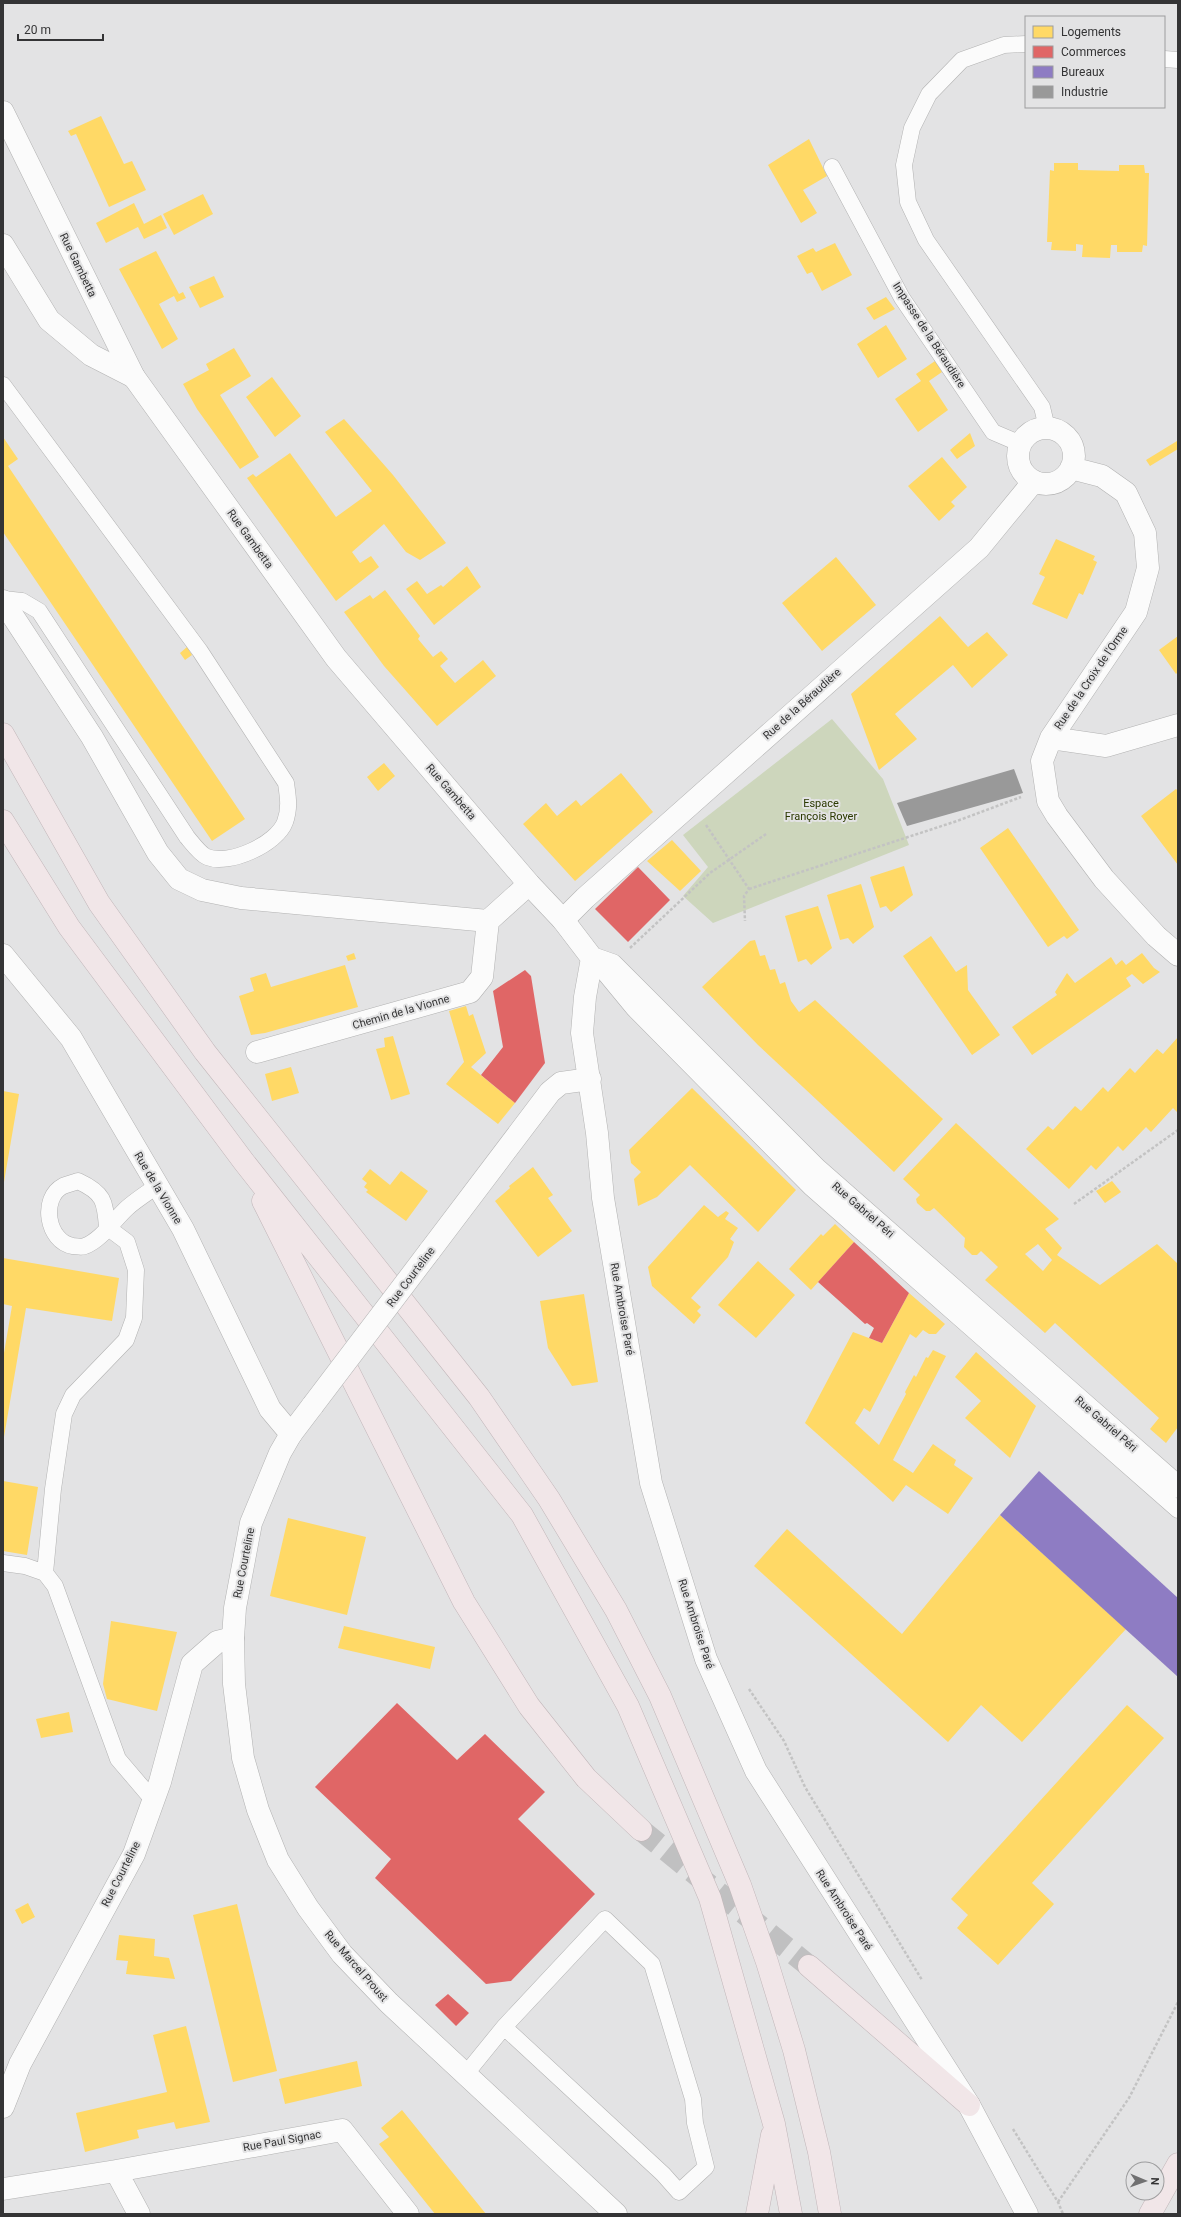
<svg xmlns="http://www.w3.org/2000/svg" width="1181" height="2217" font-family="Roboto,sans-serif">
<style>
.green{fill:#cdd6bc}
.homes{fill:#ffd966;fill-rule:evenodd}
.shops{fill:#e06666}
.offices{fill:#8e7cc3}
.industry{fill:#999}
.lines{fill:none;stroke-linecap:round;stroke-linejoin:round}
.highway-tunnel{stroke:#c0c0c1;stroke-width:22;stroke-dasharray:22 11;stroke-linecap:butt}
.lane-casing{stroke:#b2b2b2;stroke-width:17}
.street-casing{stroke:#b2b2b2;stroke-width:23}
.secondary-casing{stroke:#b2b2b2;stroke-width:23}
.highway-casing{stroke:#c1b6b9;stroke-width:23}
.path{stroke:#c3c3c3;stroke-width:2.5;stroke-dasharray:3 2;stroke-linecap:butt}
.lane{stroke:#fbfbfb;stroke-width:16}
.street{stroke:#fbfbfb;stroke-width:22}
.secondary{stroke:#fbfbfb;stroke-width:22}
.highway{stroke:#f1e6e8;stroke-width:22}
.secondary-bridge-casing{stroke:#b2b2b2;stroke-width:23;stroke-linecap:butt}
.secondary-bridge{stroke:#fbfbfb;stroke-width:22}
.labels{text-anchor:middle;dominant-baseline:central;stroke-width:4;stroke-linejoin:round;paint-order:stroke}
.street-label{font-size:11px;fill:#343435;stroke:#e3e3e4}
.park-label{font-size:11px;fill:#2b3900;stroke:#e3e3e4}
</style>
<rect width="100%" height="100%" fill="#e3e3e4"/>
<path class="green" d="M832,719L883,779L909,845L713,923L683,896L708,867L683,835Z"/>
<path class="homes" d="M101,116L124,164L132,161L146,190L109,207L76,134L71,136L68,131Z
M809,139L827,176L803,190L817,213L801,223L768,165Z
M1054,163H1078V170L1119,171V165H1144L1145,173H1149L1147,246L1143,245L1142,252H1117V245H1111L1110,258L1082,257L1083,245L1076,244V251L1051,250L1052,242H1047L1050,170L1054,171Z
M203,194L213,214L174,235L163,214Z
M134,203L144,224L161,215L167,228L144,239L138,227L106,243L96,223Z
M835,243L852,275L822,291L812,272L807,274L797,256L813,248L816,252Z
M156,251L179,294L183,292L186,298L177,302L174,296L159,304L178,339L162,349L119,269Z
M214,276L224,297L200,308L189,287Z
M886,297L895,309L874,320L866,308Z
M886,325L907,359L878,378L857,344Z
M234,348L251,376L220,395L259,457L240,469L197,409L183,384L209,370L206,364Z
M935,361L942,372L929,381L948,410L918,432L895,399L921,381L916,374Z
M272,377L301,416L275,437L246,397Z
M344,419L393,475L446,543L420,560L406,552L384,524L352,552L360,563L371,556L379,567L336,601L247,478L253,474L256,477L290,453L336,517L372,491L325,432Z
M970,433L975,446L957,459L950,450Z
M3,437L18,459L8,466L245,819L212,841L3,532Z
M1177,441L1178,449L1150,466L1146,460Z
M942,457L967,487L951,502L955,506L939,521L908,486Z
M1056,539L1095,556L1093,560L1097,562L1083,595L1079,593L1067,619L1032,604L1045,577L1039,574Z
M836,557L876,605L822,651L782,603Z
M467,566L481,587L434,625L406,589L417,581L427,594L441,585L443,587Z
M385,590L420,636L418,639L433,657L441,651L448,659L440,666L455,683L483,660L496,676L437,726L384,666L344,612L370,595L373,599Z
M940,616L968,647L987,632L1008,655L972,688L953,665L895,714L917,739L879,770L851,694Z
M1178,636V672L1176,674L1159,650Z
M187,647L192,655L185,660L180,653Z
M384,763L395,776L378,791L367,777Z
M621,773L653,812L575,881L523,824L546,803L557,816L576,800L581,806Z
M1176,789L1178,791V865L1141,816Z
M1008,828L1079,930L1067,939L1064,936L1048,947L980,848Z
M672,840L701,871L680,891L647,861Z
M904,866L913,895L891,912L886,906L880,908L870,877Z
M861,884L874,927L853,944L848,938L840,940L827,895Z
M818,906L832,948L811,965L806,959L798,962L785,916Z
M931,936L956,972L967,965L968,990L1000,1035L972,1055L903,956Z
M755,940L760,956L765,955L770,970L775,969L780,984L785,982L791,1001L799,1012L815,1000L943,1119L894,1172L758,1045L702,987L750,941Z
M354,953L356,959L348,961L346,956Z
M1142,953L1154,968L1160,972L1143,984L1132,974L1126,978L1131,986L1032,1055L1012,1027L1057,995L1055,992L1067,973L1075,983L1111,957L1116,965L1122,960L1126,965Z
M345,965L358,1007L265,1033L251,1035L239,996L254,991L250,978L266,973L271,987Z
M466,1006L469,1016L473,1014L486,1053L471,1067L515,1103L498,1124L446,1084L464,1062L449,1011Z
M393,1036L410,1094L391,1100L376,1049L385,1047L384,1038Z
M1178,1037V1113L1173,1108L1151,1132L1146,1127L1123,1151L1118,1146L1096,1170L1091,1165L1069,1189L1026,1149L1048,1126L1053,1130L1075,1106L1081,1111L1103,1087L1108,1092L1130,1068L1135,1073L1157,1049L1163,1054Z
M291,1067L299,1093L272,1101L265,1074Z
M692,1088L796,1190L758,1232L690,1165L657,1197L638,1206L634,1179L641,1172L631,1163L629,1150Z
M3,1091L19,1094L4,1182H3Z
M956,1123L1059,1219L1045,1229L1062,1248L1057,1255L1100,1285L1157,1244L1178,1264V1427L1166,1443L1150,1429L1159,1418L1055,1323L1045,1333L1010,1302L985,1280L998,1267L981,1251L977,1255H972L964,1247L965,1238L934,1208L930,1211H926L917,1203L916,1199L920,1195L903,1179ZM1038,1244L1052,1260L1043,1271L1025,1254Z
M533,1167L553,1195L548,1198L572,1231L538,1257L495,1201L510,1188L509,1186Z
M370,1169L390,1185L401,1171L428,1191L406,1221L366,1192L368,1190L364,1187L367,1183L362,1179Z
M1112,1181L1121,1192L1105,1203L1096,1191Z
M704,1205L718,1217L726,1211L729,1213L725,1219L738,1228L730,1239L734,1242L728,1257L691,1298L701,1307L697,1311L701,1315L694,1324L652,1286L648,1267Z
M835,1224L854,1242L811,1290L789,1269L821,1234L823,1236Z
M3,1258L119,1278L112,1321L26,1308L4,1437L3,1359L12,1306L3,1304Z
M758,1261L795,1295L756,1338L718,1305Z
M909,1293L945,1324L936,1334H929L923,1330L916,1338L910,1334L870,1412L864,1408L855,1423L879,1445L906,1394L905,1392L914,1375L916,1377L926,1357L928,1358L933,1350L946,1356L893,1460L913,1473L933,1444L956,1460L954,1465L973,1478L948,1514L906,1485L893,1502L805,1423L853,1332L882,1343Z
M584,1294L598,1382L572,1386L548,1348L540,1301Z
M976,1352L1036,1406L1010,1458L965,1418L981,1401L955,1377Z
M3,1481L38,1487L27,1555L3,1551Z
M1000,1515L1126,1629L1022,1742L981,1705L948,1742L754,1566L787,1529L902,1634Z
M288,1518L366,1537L347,1615L270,1596Z
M111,1621L177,1632L157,1711L107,1699L103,1684Z
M344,1626L435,1647L430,1669L338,1648Z
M1127,1705L1164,1738L1032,1883L1054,1904L998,1965L957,1928L968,1915L951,1899Z
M69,1712L73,1732L41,1738L36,1719Z
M28,1903L35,1917L22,1924L15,1910Z
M237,1904L277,2071L233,2082L193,1915Z
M119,1935L155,1939L154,1956L169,1958L175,1979L126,1974L128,1961L116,1960Z
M186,2026L210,2122L176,2129L174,2122L137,2130L139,2138L85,2152L76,2113L167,2092L153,2035Z
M357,2061L362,2086L285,2104L279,2079Z
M402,2110L486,2214H435L379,2144L389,2137L381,2128Z"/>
<path class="shops" d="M638,867L670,900L628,942L595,909Z
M525,970L531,976L545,1063L515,1103L481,1075L503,1047L493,991Z
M854,1242L909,1293L882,1343L869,1338L874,1328L867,1323L865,1324L818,1282Z
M397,1703L457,1760L485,1734L545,1792L518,1819L595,1894L511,1981L486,1984L375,1878L391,1859L315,1787Z
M448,1994L469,2013L456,2026L435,2005Z"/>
<path class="offices" d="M1039,1471L1178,1598V1677L1000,1515Z"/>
<path class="industry" d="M1014,769L1023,793L907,826L897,803Z"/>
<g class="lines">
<path class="highway-tunnel" d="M641,1830L809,1966"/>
<defs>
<path id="lane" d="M1026,44L1004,45L962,60L929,94L912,128L904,165L908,202L926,240L1042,407L1047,428
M1164,59L1178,60
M832,167L902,298L993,432L1021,444
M3,385L200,651L286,783C288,797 290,808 285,822C277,844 229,866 207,857C200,854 192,843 187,837L39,611L22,601L3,599
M592,958L634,1009L810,1187L1178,1510
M3,1563L25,1566L45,1573L55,1586L118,1759L153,1800
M45,1573L53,1489L64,1414L73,1395L126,1340L134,1318L136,1270L127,1242L107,1227C105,1201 104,1193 78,1181C73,1183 68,1184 63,1186C40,1198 47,1242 73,1246C77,1246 81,1248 85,1246C101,1240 114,1220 127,1208C136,1200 147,1193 157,1186
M465,2075L504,2027L605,1919L652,1964L693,2099L695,2123L706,2167L679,2192L663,2174L504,2027"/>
<path id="street" d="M3,245L49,320L91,355L134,377
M1018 456a28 28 0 1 1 56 0a28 28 0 1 1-56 0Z
M1071,468L1102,476L1126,493L1145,533L1148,568L1136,612L1051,738L1042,761L1048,801L1057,816L1104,879L1156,936L1178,955
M3,601L92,737L158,853L179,879L202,890L241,898L488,921L529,884
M1051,738L1106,746L1178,725
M563,920L585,898L979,548L1034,481
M3,955L71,1038L183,1229L270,1409L291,1434
M257,1052L470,992L482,977L488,921
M3,2107L20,2064L134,1854L160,1782L192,1664L217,1642L233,1638
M116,2171L342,2130L408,2214
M3,2189L116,2171L139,2214"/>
<path id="secondary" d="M3,112L134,377L336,658L529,884L563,920L592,958L612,965L816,1169L1178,1487
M592,958L585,997L582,1033L597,1133L603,1198L651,1483L706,1659L756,1771L969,2105L1027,2214
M429,1252L550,1092L561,1083L590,1079
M313,1405L291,1434L280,1453L251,1523L235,1608L233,1638L234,1684L243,1758L258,1810L278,1860L308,1908L342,1954L389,2003L616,2214"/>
<path id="highway" d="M3,734L99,903L205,1052L479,1397L549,1499L616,1610L660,1696L740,1885L767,1962L794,2050L819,2152L830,2214
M3,821L69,927L244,1162L522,1515L628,1706L710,1898L774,2124L791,2214
M263,1201L464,1602L529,1706L586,1778L641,1830
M809,1966L969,2105
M757,2214L772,2135
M1150,2214L1178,2164"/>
</defs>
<use href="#lane" class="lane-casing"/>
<use href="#street" class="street-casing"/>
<use href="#secondary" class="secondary-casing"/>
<use href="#highway" class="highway-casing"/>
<path class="path" d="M706,825L749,889L744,896L745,921
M749,889L957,821L1021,797
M630,948L710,873L766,834
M1074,1204L1178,1130
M749,1689L784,1741L805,1787L922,1980
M1013,2129L1058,2202L1063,2214
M1058,2202L1129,2098L1178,2002"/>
<use href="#lane" class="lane"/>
<use href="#street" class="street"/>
<use href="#secondary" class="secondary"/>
<use href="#highway" class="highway"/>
<defs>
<path id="secondary-bridge" d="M313,1405L429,1252"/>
</defs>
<use href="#secondary-bridge" class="secondary-bridge-casing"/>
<use href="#secondary-bridge" class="secondary-bridge"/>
</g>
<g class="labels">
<g class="street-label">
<text transform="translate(78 265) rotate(64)">Rue Gambetta</text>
<text transform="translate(929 335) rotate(57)">Impasse de la Béraudière</text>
<text transform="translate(250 539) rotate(54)">Rue Gambetta</text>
<text transform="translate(1091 678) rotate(-56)">Rue de la Croix de l'Orme</text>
<text transform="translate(802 704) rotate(-42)">Rue de la Béraudière</text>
<text transform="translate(451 792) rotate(49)">Rue Gambetta</text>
<text transform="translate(401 1012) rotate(-16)">Chemin de la Vionne</text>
<text transform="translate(158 1188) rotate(59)">Rue de la Vionne</text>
<text transform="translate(863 1210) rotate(41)">Rue Gabriel Péri</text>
<text transform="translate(411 1277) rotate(-53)">Rue Courteline</text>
<text transform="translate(622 1309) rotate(80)">Rue Ambroise Paré</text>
<text transform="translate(1106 1424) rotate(41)">Rue Gabriel Péri</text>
<text transform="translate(244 1563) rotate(-79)">Rue Courteline</text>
<text transform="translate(696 1624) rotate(72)">Rue Ambroise Paré</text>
<text transform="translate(121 1874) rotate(-63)">Rue Courteline</text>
<text transform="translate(844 1910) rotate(57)">Rue Ambroise Paré</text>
<text transform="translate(356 1966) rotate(49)">Rue Marcel Proust</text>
<text transform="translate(282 2141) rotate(-10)">Rue Paul Signac</text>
</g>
<g class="park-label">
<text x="821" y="803">Espace<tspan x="821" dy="13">François Royer</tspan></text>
</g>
</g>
<rect width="1181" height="2217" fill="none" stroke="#343435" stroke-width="8"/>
<rect x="1025" y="16" width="140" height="92" fill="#e3e3e4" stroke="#9d9d9e"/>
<rect x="1033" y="26" width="20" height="12" fill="#ffd966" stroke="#9d9d9e"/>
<text x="1061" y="36" font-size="12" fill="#343435">Logements</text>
<rect x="1033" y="46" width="20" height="12" fill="#e06666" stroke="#9d9d9e"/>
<text x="1061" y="56" font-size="12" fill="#343435">Commerces</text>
<rect x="1033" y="66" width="20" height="12" fill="#8e7cc3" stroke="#9d9d9e"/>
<text x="1061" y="76" font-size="12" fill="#343435">Bureaux</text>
<rect x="1033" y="86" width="20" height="12" fill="#999999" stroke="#9d9d9e"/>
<text x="1061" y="96" font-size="12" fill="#343435">Industrie</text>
<g transform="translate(1145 2181) rotate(92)"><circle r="19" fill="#e3e3e4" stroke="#9d9d9e"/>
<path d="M0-3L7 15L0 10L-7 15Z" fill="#717172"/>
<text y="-6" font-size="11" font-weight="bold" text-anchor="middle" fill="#343435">N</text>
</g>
<path d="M18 34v6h85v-6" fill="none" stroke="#343435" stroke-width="2"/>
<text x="24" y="34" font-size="12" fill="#343435" stroke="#e3e3e4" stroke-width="3" paint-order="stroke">20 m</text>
</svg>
